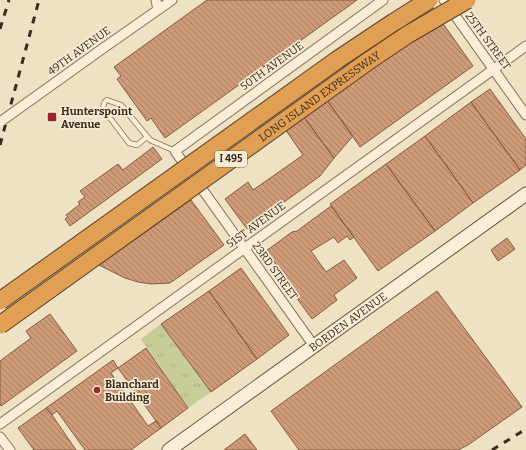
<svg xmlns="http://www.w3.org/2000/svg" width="526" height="450" font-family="Bitter,serif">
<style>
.grass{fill:url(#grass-tufts)}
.building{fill:url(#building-back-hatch);stroke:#895b3f}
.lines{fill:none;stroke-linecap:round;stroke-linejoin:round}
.service-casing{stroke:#8a725a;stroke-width:6}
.minor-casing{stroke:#8a725a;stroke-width:11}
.secondary-casing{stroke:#6c533d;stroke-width:15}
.service{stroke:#f9eed7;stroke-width:4.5}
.minor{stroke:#f9eed7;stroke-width:9}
.secondary{stroke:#f9eed7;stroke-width:13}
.rail{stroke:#392b1e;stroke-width:3;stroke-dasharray:7 7;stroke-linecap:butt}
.minor-bridge-casing{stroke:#8a725a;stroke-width:11;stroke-linecap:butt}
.motorway-bridge-casing{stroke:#57402e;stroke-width:19;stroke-linecap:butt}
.minor-bridge{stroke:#f9eed7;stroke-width:9}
.motorway-bridge{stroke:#e09f53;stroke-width:17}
.poi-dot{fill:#9a282b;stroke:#f6ebd3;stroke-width:1.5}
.labels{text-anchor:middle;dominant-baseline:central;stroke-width:3.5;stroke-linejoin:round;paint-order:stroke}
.shield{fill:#f6ebd3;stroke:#726554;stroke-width:1}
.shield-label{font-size:10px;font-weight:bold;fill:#392b1e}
.street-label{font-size:11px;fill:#392b1e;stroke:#f6ebd3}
.poi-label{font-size:11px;font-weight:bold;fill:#392b1e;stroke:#f6ebd3;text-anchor:start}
</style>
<defs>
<pattern id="grass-tufts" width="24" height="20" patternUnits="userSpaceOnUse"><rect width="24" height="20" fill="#c8cd97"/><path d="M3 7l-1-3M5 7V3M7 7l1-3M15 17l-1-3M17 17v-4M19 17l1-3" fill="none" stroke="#adb082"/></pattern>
<pattern id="building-back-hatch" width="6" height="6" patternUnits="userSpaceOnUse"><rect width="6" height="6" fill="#ce9a78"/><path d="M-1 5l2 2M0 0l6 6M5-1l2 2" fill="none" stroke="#a87e62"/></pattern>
</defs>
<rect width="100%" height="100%" fill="#efe1c3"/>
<path class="grass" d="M161,324L211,392L188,408L141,339Z"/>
<path class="building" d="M207,0H357L165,138L151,118L147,121L117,79L121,76L114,67Z
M439,18L473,66L360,147L326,99Z
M490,89L526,139V165L520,170L471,102Z
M326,99L353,136L334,158L303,116Z
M471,102L520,170L473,203L425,136Z
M303,116L334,158L320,176L247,229L225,199L248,182L253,190L303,155L285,129Z
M425,136L473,203L435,231L386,164Z
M153,147L162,159L70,226L65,219L68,217L66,215L80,204L78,202L85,197L80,191L118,164L123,170Z
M386,164L435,231L378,271L330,204Z
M191,200L224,245L170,283L151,284L138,282L125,278L99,265Z
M331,206L354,237L350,240L347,236L338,243L334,237L311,251L326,272L344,260L357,278L334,295L337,300L312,319L293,293L296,291L266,251L292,232L297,231Z
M507,238L515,249L498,261L491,250Z
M241,268L289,335L257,359L209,291Z
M209,291L257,359L211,392L161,324Z
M437,291L522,407L468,445L458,450H299L271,411Z
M50,314L77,351L1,406L0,404V361L31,338L26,331Z
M146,348L188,408L161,428L118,368Z
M113,360L118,368L111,373L148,426L156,421L161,428L131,450H85L57,411L52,415L46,408Z
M46,408L52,415L76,450H34L18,428Z
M245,434L257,450H224Z"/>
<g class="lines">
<defs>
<path id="service" d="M147,137L137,145L129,143L104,110C103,105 103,103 107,100L121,105L150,140L175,151"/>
<path id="minor" d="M156,0L158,10
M444,0L526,115
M102,49L172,0
M314,346L175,151L383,0
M0,424L526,46
M0,437L10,450"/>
<g id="secondary">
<path id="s1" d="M169,450L526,194"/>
</g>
</defs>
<use href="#service" class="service-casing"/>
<use href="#minor" class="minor-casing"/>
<use href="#secondary" class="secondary-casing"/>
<use href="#service" class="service"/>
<use href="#minor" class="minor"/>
<use href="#secondary" class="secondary"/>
<path class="rail" d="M0,29L9,0
M0,145L39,0
M492,450L526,429"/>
<defs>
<path id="minor-bridge" d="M0,122L102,49"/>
<g id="motorway-bridge">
<path d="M0,301L337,60L394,22L429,0"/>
<path id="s2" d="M0,325L367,62L407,35L467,0"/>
</g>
</defs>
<use href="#minor-bridge" class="minor-bridge-casing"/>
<use href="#motorway-bridge" class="motorway-bridge-casing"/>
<use href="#minor-bridge" class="minor-bridge"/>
<use href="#motorway-bridge" class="motorway-bridge"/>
</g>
<g class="poi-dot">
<rect x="47" y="112" width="10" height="10" rx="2"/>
<circle cx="97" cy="390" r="4"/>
</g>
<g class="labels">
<rect class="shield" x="215" y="151" width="32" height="16" rx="3"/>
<g class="shield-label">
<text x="231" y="159">I 495</text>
</g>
<g class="street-label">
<text transform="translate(488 41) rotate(54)">25TH STREET</text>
<text transform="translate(79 51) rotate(-36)">49TH AVENUE</text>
<text transform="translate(272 66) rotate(-36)">50TH AVENUE</text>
<text stroke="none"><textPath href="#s2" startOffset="393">LONG ISLAND EXPRESSWAY</textPath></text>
<text transform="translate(256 225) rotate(-36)">51ST AVENUE</text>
<text transform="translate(275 271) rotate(54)">23RD STREET</text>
<text stroke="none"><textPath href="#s1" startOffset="220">BORDEN AVENUE</textPath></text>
</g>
<g class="poi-label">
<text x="61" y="111">Hunterspoint<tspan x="61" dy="13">Avenue</tspan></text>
<text x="105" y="384">Blanchard<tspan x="105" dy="13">Building</tspan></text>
</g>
</g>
</svg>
